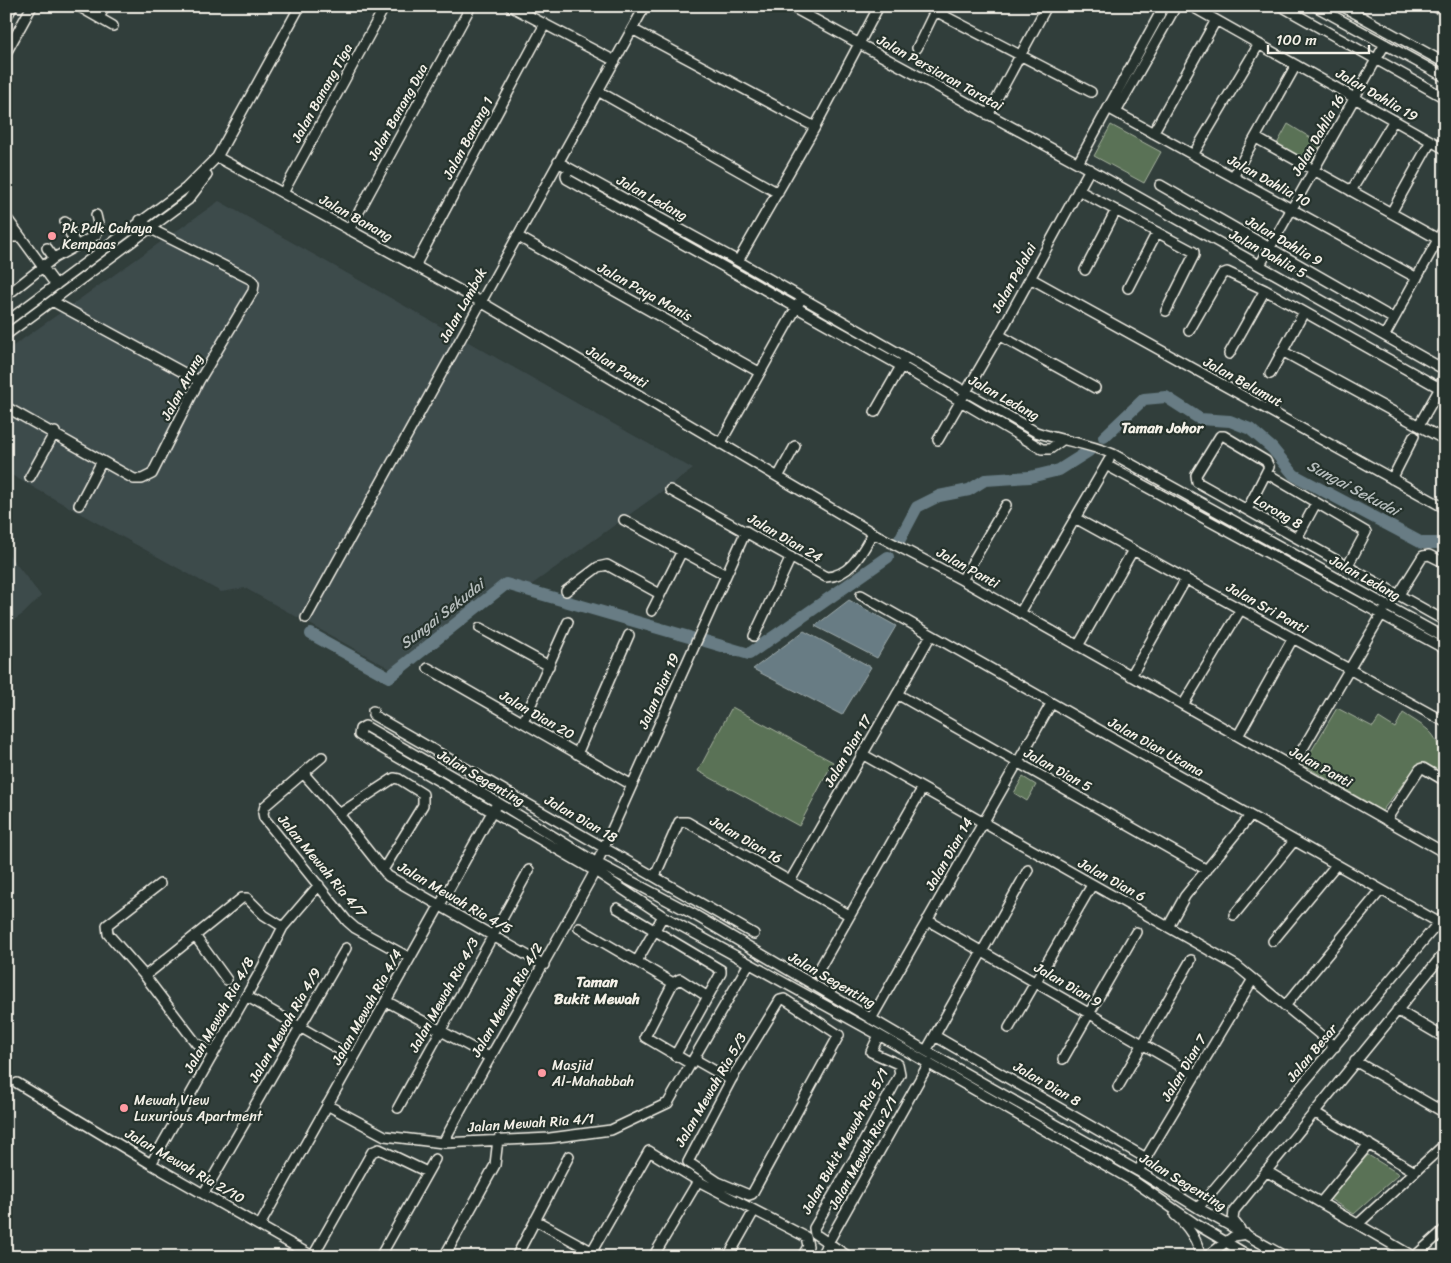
<svg xmlns="http://www.w3.org/2000/svg" width="1451" height="1263" font-family="Sriracha,sans-serif">
<style>
.built{fill:#3e4b4c}
.green{fill:#5a7256;stroke:#a7b29f}
.water{fill:#677c84;stroke:#9fabac}
.lines{fill:none;stroke-linecap:round;stroke-linejoin:round}
.river{stroke:#677c84;stroke-width:12}
.minor-casing{stroke:#f4f1e8;stroke-width:12}
.minor{stroke:#26332d;stroke-width:9}
.poi-dot{fill:#ff9aa2;stroke:#26332d;stroke-width:2}
.labels{text-anchor:middle;dominant-baseline:central;stroke-width:4.5;stroke-linejoin:round;paint-order:stroke}
.street-label{font-size:14px;fill:#f4f1e8;stroke:#26332d}
.poi-label{font-size:14px;fill:#f4f1e8;stroke:#26332d;text-anchor:start}
.neighbourhood-label{font-size:15px;font-weight:bold;fill:#f4f1e8;stroke:#26332d}
.water-label{font-size:15px;font-style:italic;fill:#b5bcbb;stroke:#26332d}
</style>
<rect width="100%" height="100%" fill="#313e3b"/>
<filter id="ink" filterUnits="userSpaceOnUse"><feTurbulence type="fractalNoise" baseFrequency=".02" numOctaves="2"/><feDisplacementMap in="SourceGraphic" scale="10" xChannelSelector="R" yChannelSelector="G"/><feConvolveMatrix kernelMatrix="1 2 1 2 8 2 1 2 1" color-interpolation-filters="sRGB"/></filter>
<g filter="url(#ink)">
<path class="built" d="M219,201L693,469L531,585L507,578L391,669L245,588L221,592L6,472V351Z
M6,551L41,596L23,614L6,625Z"/>
<path class="green" d="M1288,124L1321,144L1310,163L1277,144Z
M1111,125L1161,152L1144,183L1094,156Z
M732,707L833,762L799,826L698,771Z
M1337,708L1373,727L1379,718L1395,728L1403,713C1436,734 1438,733 1442,772L1418,764L1382,811L1303,765Z
M1023,777L1036,785L1027,801L1014,793Z
M1368,1155L1399,1174L1354,1214L1328,1198Z"/>
<path class="water" d="M849,600L896,626L877,658L815,626Z
M804,631L871,667L842,715L753,669Z"/>
<g class="lines">
<path class="river" d="M1104,437L1144,399L1166,397L1200,419L1230,421L1250,429L1272,448L1294,475L1422,543H1445
M899,541L917,507L939,496L969,490L985,480L1030,477L1059,470L1089,451
M311,634L389,677L506,584L689,637
M705,641L749,654L888,557"/>
<defs>
<path id="minor" d="M78,6L113,26
M510,6L615,61
M790,6L1078,163L1445,370
M1191,6L1445,149
M1281,6L1445,98
M1315,6L1445,77
M1342,6L1445,63
M1434,6L1445,12
M6,18L13,6
M99,18L105,6
M632,29L815,127
M917,48L933,15L939,13L1091,92
M6,53L32,6
M598,91L778,193
M1108,108L1417,278
M1116,112L1176,6
M988,115L1047,6
M1153,133L1216,20
M1256,138L1438,239
M1193,155L1259,44
M217,157L481,302L873,533L962,580L1445,853
M558,162L738,261L1036,432C1062,441 1088,443 1113,454L1445,638
M1078,163L1164,6
M569,168L566,175L567,179L901,366L1042,449H1050L1061,441
M1233,177L1296,65
M1160,185L1394,319
M1078,190L1194,252V255L1166,311
M1351,191L1394,120
M283,193L385,6
M1391,213L1431,141
M6,217L56,285
M65,222L76,246
M349,230L471,6
M517,236L759,372
M6,237H20
M54,258L96,235L99,228L96,215
M738,261L815,127L879,6
M1260,265L1385,44
M415,266L545,24
M1085,270L1116,210
M1030,278L1445,508
M1128,288L1157,232
M6,296L54,258L47,248
M52,301L199,381
M6,322L186,188L217,157L300,6
M1189,331L1222,274L1227,272L1265,290L1445,391
M6,335L188,200L207,175
M999,335L1095,388
M1385,335L1445,227
M1282,351L1445,440
M1229,354L1265,290
M1270,374L1304,312
M6,407L134,479H142L152,474L199,381L253,291L254,284L252,280L151,229L140,220
M875,412L904,361
M1419,425L1440,388L1445,370
M938,440L999,335L1090,169
M720,444L799,303
M1106,465L1445,649
M1266,473L1366,532L1347,567
M30,477L55,432
M778,477L795,446
M1392,479L1414,436
M670,490L826,577C851,576 862,552 873,533
M79,505L102,461
M1247,510L1269,467L1266,461L1224,436H1220L1196,475L1197,482L1445,621
M1075,518L1445,722
M624,520L726,575
M1297,538L1316,503
M962,580L1006,505
M566,591L598,567L607,565L660,594
M861,595L1438,922
M1398,596L1423,556L1429,555L1445,563
M652,611L682,551
M1020,613L1109,460
M306,618L645,6
M480,628L549,666
M754,636L791,557
M1078,646L1133,550
M428,668L632,785
M1131,676L1186,579
M897,694L1207,870
M1183,705L1241,609
M373,711V715L754,934
M523,722L568,622
M1238,736L1293,638
M577,754L629,635
M862,754L1237,966L1335,1047
M322,757L265,806L263,813L264,818L347,921L355,928L410,958
M1292,767L1383,612
M304,774L339,814L388,876L544,965
M339,814L394,778L399,779L423,794V805L383,870
M1386,820L1420,769L1423,768L1445,781
M597,863L746,531
M655,876L679,822H687L849,915
M790,881L931,635
M160,884L107,925L108,934L145,976L196,1043L213,1053
M617,908L721,970V973L675,1056
M1234,915L1294,841
M927,920L1196,1075
M1168,927L1185,896L1250,816
M579,928L673,983L645,1037L691,1064
M195,936L227,980
M1273,941L1336,865
M637,961L663,916
M817,973L922,789
M145,976L242,898H247L264,915L283,927
M673,983L680,979L708,997
M246,996L354,1058
M784,999L839,1035L752,1194L749,1195L718,1182L688,1162L731,1080L780,1000Z
M386,1001L489,1057
M1285,1006L1381,890
M1397,1010L1445,1038
M871,1019L1051,704
M1009,1028L1092,885
M935,1036L1146,1158
M926,1051L1028,870
M694,1059L731,1080
M1063,1059L1136,932
M1355,1061L1445,1113
M17,1083L151,1164L314,1257
M1118,1087L1191,960
M327,1105L385,1136L443,1143L550,1138L611,1130L668,1103L748,965
M398,1108L529,870
M1314,1112L1415,1172
M443,1143C492,1051 546,962 595,871
M151,1164L262,968L283,927L319,885
M1138,1171L1253,979
M1266,1171L1414,1257L1445,1229
M204,1193L346,948
M1321,1202L1369,1144
M1198,1208L1445,915
M1175,1215C1187,1225 1199,1241 1200,1257
M535,1220L602,1257
M1358,1224L1445,1144
M260,1225L495,807
M1240,1229L1233,1220L1234,1211L1445,952
M592,1251L649,1151L698,1181L806,1237L808,1246L802,1257
M313,1256L372,1152L379,1149L427,1172
M380,1257L435,1159
M444,1257L495,1165L498,1139
M516,1257L569,1156
M653,1257L698,1181
M728,1257L754,1211
M820,1257L929,1063
M849,1257L815,1234L814,1228L857,1154L900,1074L898,1064L871,1052L879,1035
M1206,1257L1234,1236L1246,1234
M1217,1257L1232,1254L1242,1257
M1251,1257L1194,1223L1135,1182L879,1035L663,916L595,871L359,735L360,729L365,726L497,802L597,863L693,914L926,1051L1138,1171L1198,1208L1286,1257"/>
</defs>
<use href="#minor" class="minor-casing"/>
<use href="#minor" class="minor"/>
</g>
</g>
<g class="poi-dot">
<circle cx="52" cy="236" r="5"/>
<circle cx="542" cy="1073" r="5"/>
<circle cx="124" cy="1108" r="5"/>
</g>
<g class="labels">
<g class="street-label">
<text transform="translate(940 73) rotate(29)">Jalan Persiaran Taratai</text>
<text transform="translate(322 93) rotate(-61)">Jalan Banang Tiga</text>
<text transform="translate(1377 95) rotate(30)">Jalan Dahlia 19</text>
<text transform="translate(398 112) rotate(-61)">Jalan Banang Dua</text>
<text transform="translate(1318 135) rotate(-60)">Jalan Dahlia 16</text>
<text transform="translate(468 138) rotate(-62)">Jalan Banang 1</text>
<text transform="translate(1269 181) rotate(29)">Jalan Dahlia 10</text>
<text transform="translate(652 198) rotate(29)">Jalan Ledang</text>
<text transform="translate(356 218) rotate(29)">Jalan Banang</text>
<text transform="translate(1284 241) rotate(30)">Jalan Dahlia 9</text>
<text transform="translate(1268 254) rotate(29)">Jalan Dahlia 5</text>
<text transform="translate(1014 278) rotate(-61)">Jalan Pelalai</text>
<text transform="translate(645 292) rotate(29)">Jalan Paya Manis</text>
<text transform="translate(463 305) rotate(-61)">Jalan Lambok</text>
<text transform="translate(617 367) rotate(31)">Jalan Panti</text>
<text transform="translate(1243 382) rotate(29)">Jalan Belumut</text>
<text transform="translate(182 387) rotate(-62)">Jalan Arung</text>
<text transform="translate(1004 398) rotate(29)">Jalan Ledang</text>
<text transform="translate(1278 512) rotate(30)">Lorong 8</text>
<text transform="translate(785 538) rotate(30)">Jalan Dian 24</text>
<text transform="translate(968 568) rotate(29)">Jalan Panti</text>
<text transform="translate(1365 578) rotate(29)">Jalan Ledang</text>
<text transform="translate(1267 608) rotate(29)">Jalan Sri Panti</text>
<text transform="translate(659 691) rotate(-66)">Jalan Dian 19</text>
<text transform="translate(537 715) rotate(30)">Jalan Dian 20</text>
<text transform="translate(1156 747) rotate(29)">Jalan Dian Utama</text>
<text transform="translate(848 751) rotate(-60)">Jalan Dian 17</text>
<text transform="translate(1321 767) rotate(29)">Jalan Panti</text>
<text transform="translate(1058 770) rotate(29)">Jalan Dian 5</text>
<text transform="translate(481 778) rotate(30)">Jalan Segenting</text>
<text transform="translate(581 819) rotate(30)">Jalan Dian 18</text>
<text transform="translate(746 840) rotate(30)">Jalan Dian 16</text>
<text transform="translate(949 854) rotate(-60)">Jalan Dian 14</text>
<text transform="translate(322 866) rotate(50)">Jalan Mewah Ria 4/7</text>
<text transform="translate(1112 880) rotate(29)">Jalan Dian 6</text>
<text transform="translate(455 898) rotate(30)">Jalan Mewah Ria 4/5</text>
<text transform="translate(832 980) rotate(30)">Jalan Segenting</text>
<text transform="translate(1068 985) rotate(30)">Jalan Dian 9</text>
<text transform="translate(444 995) rotate(-61)">Jalan Mewah Ria 4/3</text>
<text transform="translate(507 1000) rotate(-60)">Jalan Mewah Ria 4/2</text>
<text transform="translate(367 1007) rotate(-61)">Jalan Mewah Ria 4/4</text>
<text transform="translate(219 1015) rotate(-61)">Jalan Mewah Ria 4/8</text>
<text transform="translate(285 1025) rotate(-60)">Jalan Mewah Ria 4/9</text>
<text transform="translate(1312 1053) rotate(-50)">Jalan Besar</text>
<text transform="translate(1184 1068) rotate(-59)">Jalan Dian 7</text>
<text transform="translate(1047 1084) rotate(30)">Jalan Dian 8</text>
<text transform="translate(711 1090) rotate(-60)">Jalan Mewah Ria 5/3</text>
<text transform="translate(531 1123) rotate(-4)">Jalan Mewah Ria 4/1</text>
<text transform="translate(845 1141) rotate(-61)">Jalan Bukit Mewah Ria 5/1</text>
<text transform="translate(863 1153) rotate(-61)">Jalan Mewah Ria 2/1</text>
<text transform="translate(185 1166) rotate(30)">Jalan Mewah Ria 2/10</text>
<text transform="translate(1183 1182) rotate(31)">Jalan Segenting</text>
</g>
<g class="poi-label">
<text x="62" y="228">Pk Pdk Cahaya<tspan x="62" dy="16">Kempaas</tspan></text>
<text x="552" y="1065">Masjid<tspan x="552" dy="16">Al-Mahabbah</tspan></text>
<text x="134" y="1100">Mewah View<tspan x="134" dy="16">Luxurious Apartment</tspan></text>
</g>
<g class="neighbourhood-label">
<text x="1162" y="428">Taman Johor</text>
<text x="597" y="982">Taman<tspan x="597" dy="17">Bukit Mewah</tspan></text>
</g>
<g class="water-label">
<text transform="translate(1353 488) rotate(28)">Sungai Sekudai</text>
<text transform="translate(442 614) rotate(-38)">Sungai Sekudai</text>
</g>
</g>
<rect width="1451" height="1263" fill="none" stroke="#26332d" stroke-width="25"/>
<rect x="12" y="12" width="1426" height="1238" fill="none" stroke="#f4f1e8" stroke-width="2" filter="url(#ink)"/>
<path d="M1268 45v8h101v-8" fill="none" stroke="#f4f1e8" stroke-width="2.5"/>
<text x="1276" y="45" font-size="15" fill="#f4f1e8" stroke="#26332d" stroke-width="4" paint-order="stroke">100 m</text>
</svg>
